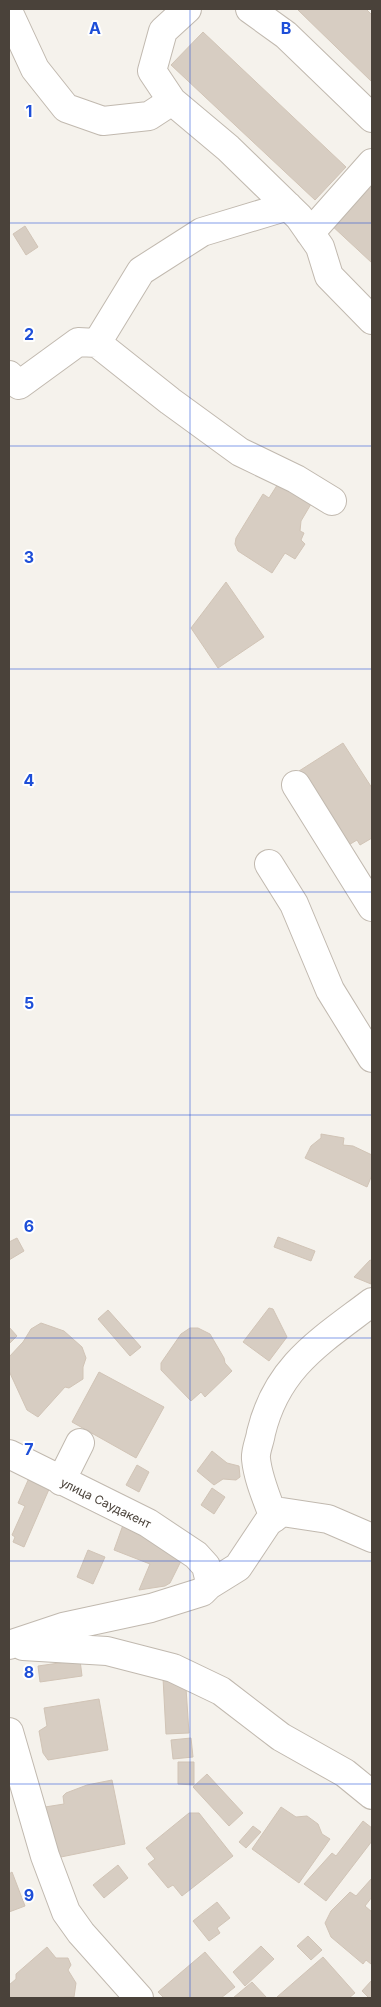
<svg xmlns="http://www.w3.org/2000/svg" width="381" height="2007" font-family="Inter,sans-serif">
<style>
.building{fill:#d7cdc2;stroke:#d1c4b6}
.lines{fill:none;stroke-linecap:round;stroke-linejoin:round}
.minor-casing{stroke:#c1b9af;stroke-width:30}
.minor{stroke:#fff;stroke-width:28}
.grid{fill:none;stroke:#1d4ed8;stroke-width:1;stroke-opacity:0.55}
.labels{text-anchor:middle;dominant-baseline:central;stroke-width:4;stroke-linejoin:round;paint-order:stroke}
.street-label{font-size:12px;fill:#4a423a;stroke:#fff}
.grid-label{font-size:16px;text-anchor:middle;font-weight:bold;fill:#1d4ed8;stroke:#fff;stroke-width:4;stroke-linejoin:round;paint-order:stroke}
</style>
<rect width="100%" height="100%" fill="#f5f2ec"/>
<path class="building" d="M297,9H366L372,15V82Z
M203,32L346,167L315,200L171,65Z
M372,182V263L329,223Z
M25,226L38,247L26,255L13,234Z
M281,479L314,499L301,521L300,531L304,533L301,540L305,544L295,559L285,553L272,573L238,551L235,544L236,538L263,494L269,498Z
M226,582L264,637L218,668L191,628Z
M343,743L372,788V838L360,845L357,840L347,846L299,771Z
M321,1134L344,1138L343,1145L353,1146L372,1155V1175L367,1187L305,1158L311,1146L321,1138Z
M278,1237L315,1251L311,1261L274,1247Z
M17,1238L24,1251L9,1260V1242Z
M370,1260L372,1261L371,1284L354,1277Z
M269,1308L273,1309L287,1337L269,1361L243,1342Z
M108,1310L141,1347L130,1356L98,1319Z
M41,1323L64,1331L82,1347L86,1358L83,1367V1379L69,1388L65,1387L38,1417L27,1410L9,1371V1357L23,1342L31,1329Z
M9,1327L17,1336L9,1344Z
M190,1328H198L210,1334L224,1358L225,1363L232,1371L205,1397L201,1392L191,1401L161,1370V1363L181,1334Z
M99,1372L164,1407L136,1458L72,1422Z
M212,1451L227,1463L239,1466L240,1477L236,1480L223,1479L214,1485L197,1471Z
M137,1465L149,1472L139,1492L126,1485Z
M29,1478L50,1487L24,1547L13,1542L15,1537L12,1535L25,1506L18,1503Z
M212,1488L225,1497L214,1514L201,1505Z
M123,1525L184,1555L170,1583L165,1586L139,1590L150,1564L114,1550Z
M88,1550L105,1557L93,1584L77,1577Z
M80,1660L82,1676L40,1682L38,1666Z
M163,1678L186,1688L189,1733L166,1734Z
M99,1699L108,1750L48,1760L43,1753L39,1731L47,1726L44,1708Z
M191,1738L193,1757L173,1759L171,1740Z
M178,1762H194V1785L178,1784Z
M207,1774L243,1813L229,1826L193,1787Z
M112,1780L125,1844L56,1858L45,1807L64,1804L63,1796L66,1793L87,1785Z
M281,1807L296,1817L307,1816L318,1824L322,1834L330,1839L299,1883L252,1849Z
M189,1813H199L233,1856L182,1896L173,1885L168,1888L148,1864L155,1859L146,1848Z
M363,1821L372,1828V1841L326,1901L304,1884L332,1853L336,1856Z
M253,1826L261,1832L246,1848L239,1842Z
M118,1865L128,1878L104,1898L93,1885Z
M12,1872L25,1906L9,1912V1874Z
M372,1878V1897L365,1906L372,1912V1963L371,1964L366,1960L363,1964L331,1937L325,1923L331,1911L350,1892L356,1896Z
M217,1902L230,1918L217,1928L220,1933L209,1941L193,1921Z
M308,1936L322,1950L311,1960L297,1946Z
M261,1946L274,1959L245,1986L233,1972Z
M47,1947L56,1958H68L71,1965L68,1970L76,1983L74,1997L11,1998L9,1995V1985L16,1979V1974Z
M205,1952L235,1987L221,1998H164L158,1992Z
M323,1957L355,1993L349,1998L277,1997Z
M372,1980V1998H369L362,1991Z
M252,1982L267,1998H233Z"/>
<g class="lines">
<defs>
<path id="minor" d="M187,9L163,31L152,71L172,101L228,148L299,217L320,247L329,276L372,320
M250,9L286,35L372,118
M9,13L35,69L66,108L103,121L149,116L172,101
M310,233L372,163
M97,343L141,271L202,232L288,206
M9,375L19,385L78,342L97,343L170,401L240,452L296,479L332,501
M296,785L372,907
M269,864L294,904L330,990L372,1058
M9,1454L148,1523L196,1555L206,1566L209,1578V1585L202,1592L151,1608L63,1627L9,1645
M61,1481L80,1443
M274,1518C267,1499 258,1479 256,1459C255,1451 260,1441 261,1433C277,1366 321,1341 372,1302
M209,1585L238,1567L268,1522L282,1512L328,1519L372,1538
M23,1646L107,1651L173,1668L221,1691L281,1737L345,1773L372,1795
M9,1732L45,1856L66,1912L81,1933L139,1998"/>
</defs>
<use href="#minor" class="minor-casing"/>
<use href="#minor" class="minor"/>
</g>
<path class="grid" d="M190,9V1998M9,223H372M9,446H372M9,669H372M9,892H372M9,1115H372M9,1338H372M9,1561H372M9,1784H372"/>
<g class="labels">
<g class="street-label">
<text transform="translate(106 1503) rotate(26)">улица Саудакент</text>
</g>
</g>
<g class="grid-label">
<text x="95" y="34">A</text>
<text x="286" y="34">B</text>
<text x="29" y="117">1</text>
<text x="29" y="340">2</text>
<text x="29" y="563">3</text>
<text x="29" y="786">4</text>
<text x="29" y="1009">5</text>
<text x="29" y="1232">6</text>
<text x="29" y="1455">7</text>
<text x="29" y="1678">8</text>
<text x="29" y="1901">9</text>
</g>
<rect width="381" height="2007" fill="none" stroke="#4a423a" stroke-width="20"/>
</svg>
